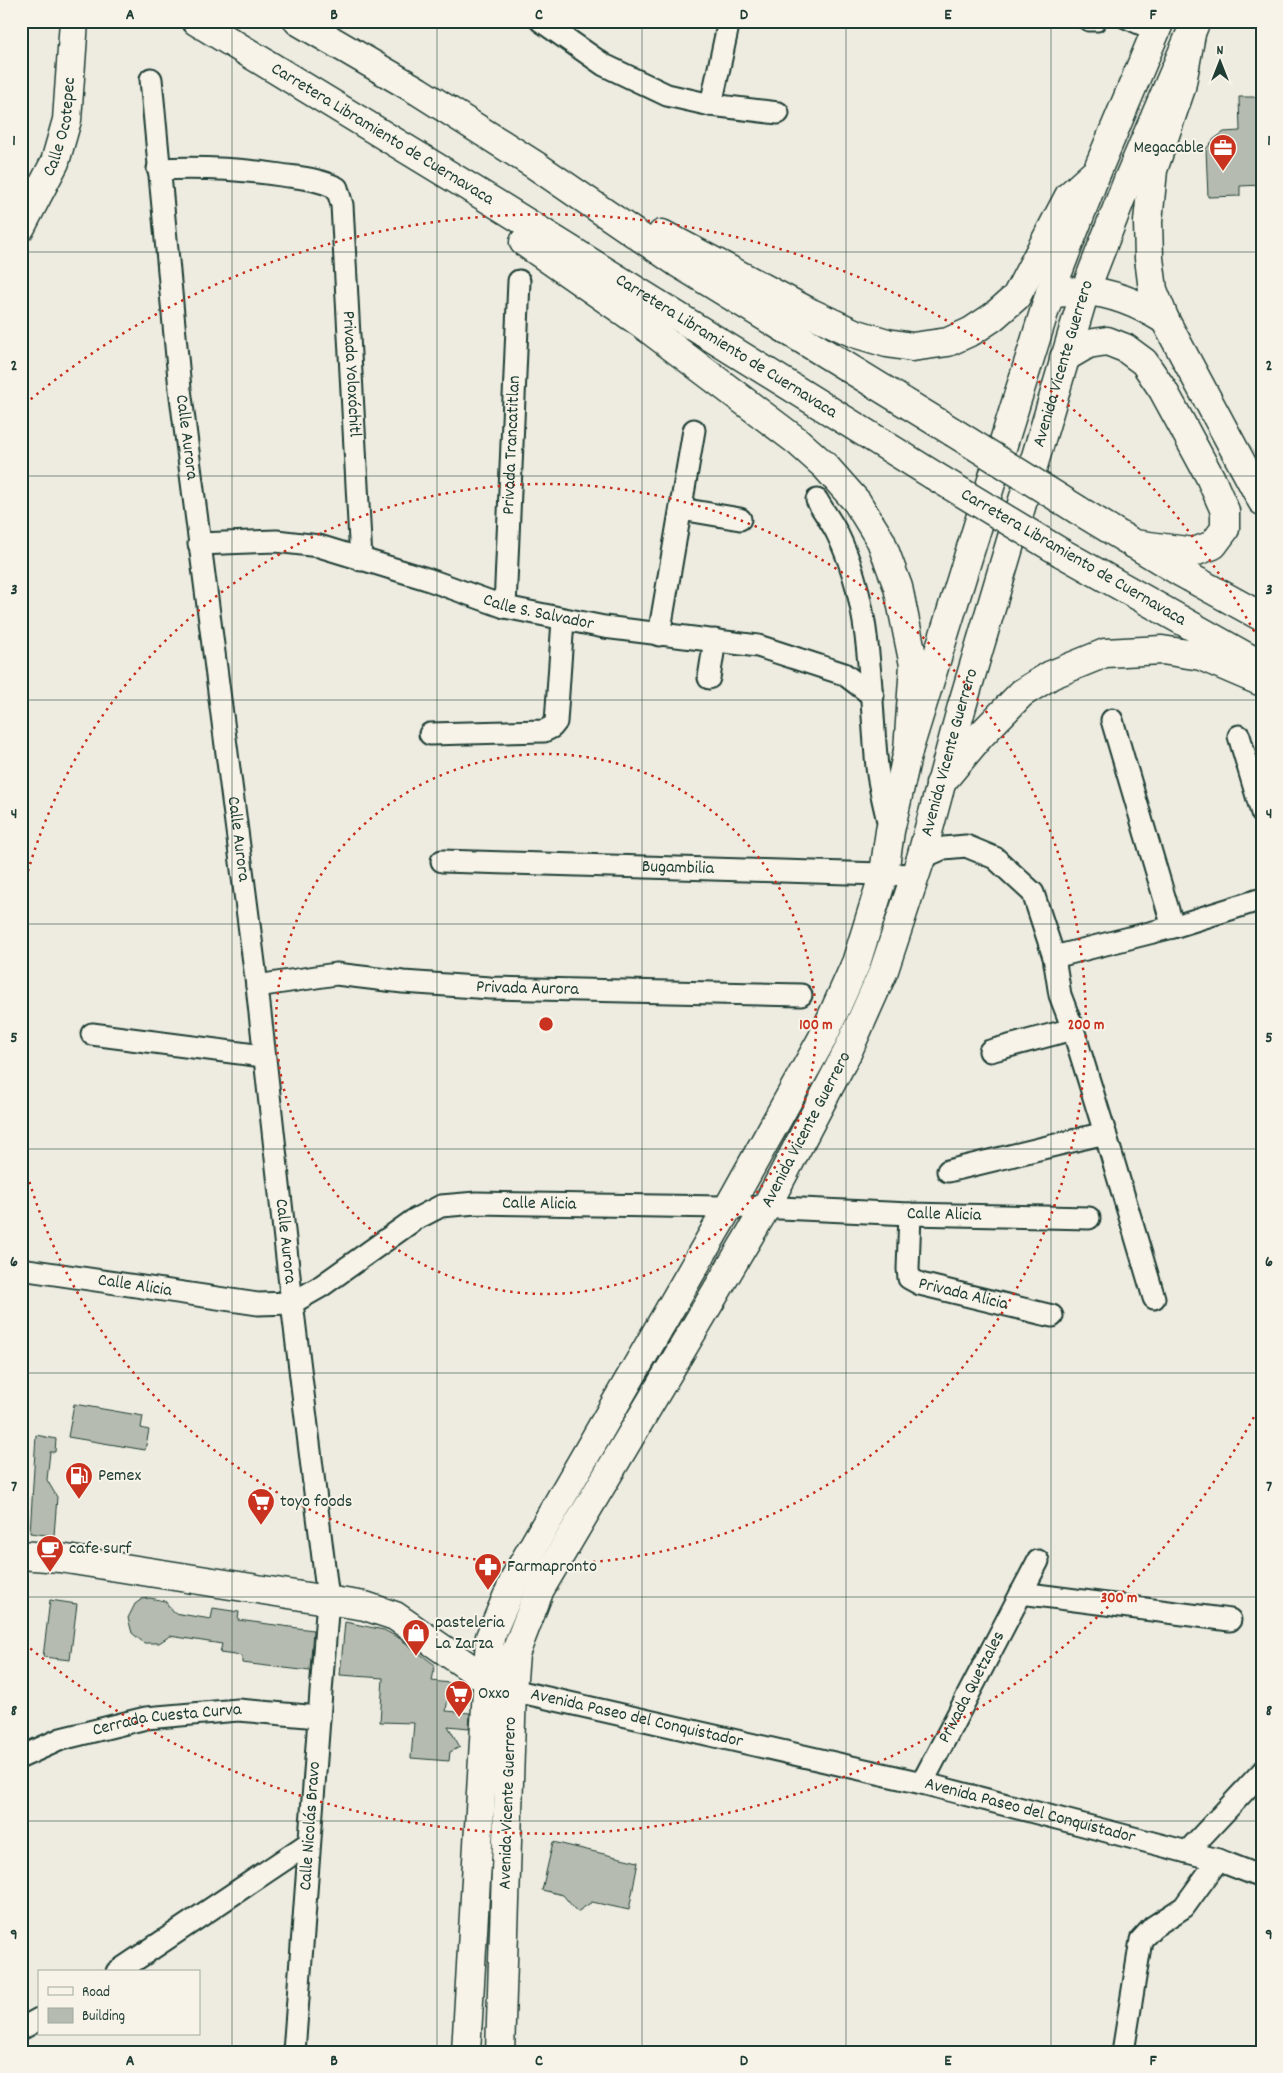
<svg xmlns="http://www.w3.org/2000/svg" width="1283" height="2073" font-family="Dekko,sans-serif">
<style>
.building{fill:#b5bbb0;stroke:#1f3d34}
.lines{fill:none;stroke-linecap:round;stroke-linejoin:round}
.lane-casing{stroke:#1f3d34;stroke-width:15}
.street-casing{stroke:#1f3d34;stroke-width:25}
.secondary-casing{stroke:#1f3d34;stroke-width:31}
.highway-casing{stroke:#1f3d34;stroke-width:31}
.lane{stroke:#f7f3e8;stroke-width:11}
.street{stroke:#f7f3e8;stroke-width:21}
.secondary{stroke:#f7f3e8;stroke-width:28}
.highway{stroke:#f7f3e8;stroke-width:28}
.highway-bridge-casing{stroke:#1f3d34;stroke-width:31;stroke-linecap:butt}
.highway-bridge{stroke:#f7f3e8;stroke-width:28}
.grid{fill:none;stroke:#1f3d34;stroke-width:1;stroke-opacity:0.55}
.ring{fill:none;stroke:#c8321e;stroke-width:2.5;stroke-dasharray:2.5 5}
.labels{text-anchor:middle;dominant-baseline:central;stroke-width:4;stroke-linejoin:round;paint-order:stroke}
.street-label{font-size:18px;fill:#1f3d34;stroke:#f7f3e8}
.poi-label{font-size:18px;fill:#1f3d34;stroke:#f7f3e8;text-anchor:start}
.centre{fill:#c8321e;stroke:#f7f3e8;stroke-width:2.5}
.ring-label{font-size:15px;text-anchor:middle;font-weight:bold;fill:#c8321e;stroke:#f7f3e8;stroke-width:4;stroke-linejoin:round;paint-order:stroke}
.neatline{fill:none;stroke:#1f3d34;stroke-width:2}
.grid-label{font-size:16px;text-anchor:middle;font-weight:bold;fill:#1f3d34}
</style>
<rect width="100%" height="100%" fill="#eeece1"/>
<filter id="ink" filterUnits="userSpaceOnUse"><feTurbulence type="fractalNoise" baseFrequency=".02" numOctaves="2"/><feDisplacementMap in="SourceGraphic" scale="10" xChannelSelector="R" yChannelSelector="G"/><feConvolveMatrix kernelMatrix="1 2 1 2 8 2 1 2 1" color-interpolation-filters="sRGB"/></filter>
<g filter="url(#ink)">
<path class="building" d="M1239,97H1262V185L1240,186V196L1208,197L1206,149L1214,139L1224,132L1240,131Z
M74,1404L143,1416L141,1428L149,1430L145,1450L68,1437Z
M36,1435L56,1439L55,1452H50L47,1480L57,1497L54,1536L30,1533Z
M150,1598L165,1601L174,1613L211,1619L213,1608L239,1612L238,1620L313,1630L310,1671L242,1663V1656L220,1653L222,1644L170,1636L159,1643H144L132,1633L128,1618L135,1604L142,1599Z
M50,1600L77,1604L70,1660L43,1657Z
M345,1622L384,1630L399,1638L435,1665L432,1681L450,1683L446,1711L470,1713L469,1728L448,1726L460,1747L450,1752L449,1761L411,1758L414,1723L380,1722L383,1678L340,1675Z
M553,1842L638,1862L629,1910L592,1902L577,1912L563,1895L542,1890Z"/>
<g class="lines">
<defs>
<path id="lane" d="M1081,21L1088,25H1098L1101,21
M1122,21L1154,35"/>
<g id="street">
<path d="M541,21L604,65L667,95L711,105L778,113"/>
<path id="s1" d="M151,79L180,389L257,986L292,1303L328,1599L294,2052"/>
<path d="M711,105L729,21"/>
<path id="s2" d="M158,169C199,167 240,169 281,175C301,178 319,179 337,188L342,205L361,560"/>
<path d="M817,500C823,511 831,521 837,533C873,606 869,688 877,767C879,786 885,807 889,826"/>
<path d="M681,509L740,519"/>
<path id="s3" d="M199,544L276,541L319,546L427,579L505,607L604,627L758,646L844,674L873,696"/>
<path id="s4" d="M505,607L519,281"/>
<path d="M659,635L694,430"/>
<path d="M709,678L715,640"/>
<path d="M1112,720L1173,927"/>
<path d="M430,734L544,731L552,727L556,722L563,620"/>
<path d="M1239,736L1262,813"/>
<path d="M921,858L944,848L966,846L995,858L1033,893L1054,957L1060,995L1073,1029L1105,1133L1154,1298"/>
<path id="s5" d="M442,861L915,875"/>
<path d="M1054,957L1173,927L1262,899"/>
<path id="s6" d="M257,986L336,974L403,982L490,988L801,995"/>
<path d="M92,1034L263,1056"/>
<path d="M990,1051L1073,1029"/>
<path d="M948,1171L1105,1133"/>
<path id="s7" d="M910,1214L908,1269L909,1278L920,1284L1052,1316"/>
<path id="s8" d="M21,1269L258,1304L292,1303L320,1287L414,1220L441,1206L476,1203L780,1208L910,1214L1089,1218"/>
<path d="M1021,1593L1230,1620"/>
<path id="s9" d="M512,1690L922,1783L1218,1860L1262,1877"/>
<path id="s10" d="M21,1757L61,1739L146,1718L238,1710L319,1717"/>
<path id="s11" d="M922,1783L1038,1561"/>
<path d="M1187,1852L1262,1772"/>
<path d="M117,1972L309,1843"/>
<path d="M21,2029L39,2019"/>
<path d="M1123,2052L1141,1940L1153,1927L1184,1907L1218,1860"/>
</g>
<g id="secondary">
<path id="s12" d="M21,227L55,162L67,120L74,21"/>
<path d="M21,1555L60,1558L365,1606L395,1616L486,1679L499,1684"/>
<path d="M466,2052L490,1637L516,1576L728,1208L822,1039L856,963L884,873L890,831L908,751L1050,293L1097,171L1160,21"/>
<path id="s13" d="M500,2052L512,1690L515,1654L540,1589L765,1209L848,1051L884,970L921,858L962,706L1085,291L1128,180L1196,21"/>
</g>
<g id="highway">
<path id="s14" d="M196,21L495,203L933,475"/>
<path d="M298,21L418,91L535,165L678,263L953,432"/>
<path d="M1191,34L1181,88L1153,170L1148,222L1149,258L1153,290L1165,320L1262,501"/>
<path d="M662,234L811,313L854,333L887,343L912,347L948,342L972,331L993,317L1016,297L1069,196L1097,171"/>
<path d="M524,242L642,324L797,441L825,466L857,502L881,541L898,587L914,665L908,751"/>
<path d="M1050,293C1061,293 1073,291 1085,291C1114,293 1141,305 1165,320"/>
<path d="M1064,358L1088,344L1107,341L1125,348L1144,362L1163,390L1181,423L1210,477L1225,511V529L1213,545L1194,552L1134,544"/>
<path d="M1078,510L1182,573L1262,617"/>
<path d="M1062,553L1252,660"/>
<path d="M940,784L980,736L1022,693L1051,675L1105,653L1162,650L1201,656L1262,682"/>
</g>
</defs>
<use href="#lane" class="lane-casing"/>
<use href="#street" class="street-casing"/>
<use href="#secondary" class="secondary-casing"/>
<use href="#highway" class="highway-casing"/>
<use href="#lane" class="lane"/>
<use href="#street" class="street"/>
<use href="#secondary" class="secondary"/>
<use href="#highway" class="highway"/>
<defs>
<path id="highway-bridge" d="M953,432L1078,510
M933,475L1062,553"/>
</defs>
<use href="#highway-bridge" class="highway-bridge-casing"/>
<use href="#highway-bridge" class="highway-bridge"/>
</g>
</g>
<path class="grid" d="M232,21V2052M437,21V2052M642,21V2052M846,21V2052M1051,21V2052M21,252H1262M21,476H1262M21,700H1262M21,924H1262M21,1149H1262M21,1373H1262M21,1597H1262M21,1821H1262"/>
<g class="ring">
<circle cx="546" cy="1024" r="270"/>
<path d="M22 893A540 540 0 1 1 22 1155"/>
<path d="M1261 1404A810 810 0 0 1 25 1644M25 404A810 810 0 0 1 1261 644"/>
</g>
<defs>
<symbol id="office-pin" viewBox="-11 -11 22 30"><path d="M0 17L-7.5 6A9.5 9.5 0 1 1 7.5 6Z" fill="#c8321e" stroke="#f7f3e8"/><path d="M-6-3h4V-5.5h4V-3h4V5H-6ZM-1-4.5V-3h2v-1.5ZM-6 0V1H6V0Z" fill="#fff"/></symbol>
<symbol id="fuel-pin" viewBox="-11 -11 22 30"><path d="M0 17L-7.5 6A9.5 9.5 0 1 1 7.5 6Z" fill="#c8321e" stroke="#f7f3e8"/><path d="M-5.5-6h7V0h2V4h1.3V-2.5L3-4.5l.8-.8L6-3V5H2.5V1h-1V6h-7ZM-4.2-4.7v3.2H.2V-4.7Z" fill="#fff"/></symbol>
<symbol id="supermarket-pin" viewBox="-11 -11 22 30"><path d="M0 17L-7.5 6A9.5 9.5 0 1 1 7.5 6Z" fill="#c8321e" stroke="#f7f3e8"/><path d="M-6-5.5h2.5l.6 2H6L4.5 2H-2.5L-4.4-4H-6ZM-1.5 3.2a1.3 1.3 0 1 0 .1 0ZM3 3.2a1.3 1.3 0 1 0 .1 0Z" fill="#fff"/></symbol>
<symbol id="cafe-pin" viewBox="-11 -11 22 30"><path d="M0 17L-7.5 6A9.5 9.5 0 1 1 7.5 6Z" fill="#c8321e" stroke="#f7f3e8"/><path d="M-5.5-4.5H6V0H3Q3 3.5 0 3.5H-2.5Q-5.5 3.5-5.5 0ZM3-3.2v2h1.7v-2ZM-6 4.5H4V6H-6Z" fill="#fff"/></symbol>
<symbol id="pharmacy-pin" viewBox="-11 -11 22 30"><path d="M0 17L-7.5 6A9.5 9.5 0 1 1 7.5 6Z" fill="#c8321e" stroke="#f7f3e8"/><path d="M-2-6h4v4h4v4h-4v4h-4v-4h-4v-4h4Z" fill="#fff"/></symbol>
<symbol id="shop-pin" viewBox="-11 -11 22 30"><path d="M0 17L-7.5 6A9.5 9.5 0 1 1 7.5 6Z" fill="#c8321e" stroke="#f7f3e8"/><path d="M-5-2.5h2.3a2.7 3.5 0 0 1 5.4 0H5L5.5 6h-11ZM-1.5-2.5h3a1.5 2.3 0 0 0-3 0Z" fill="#fff"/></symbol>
</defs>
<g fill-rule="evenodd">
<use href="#office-pin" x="1207" y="132" width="32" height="43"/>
<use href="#fuel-pin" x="63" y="1460" width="32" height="43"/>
<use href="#supermarket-pin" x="245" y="1486" width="32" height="43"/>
<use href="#cafe-pin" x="34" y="1533" width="32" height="43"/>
<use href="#pharmacy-pin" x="472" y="1551" width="32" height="43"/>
<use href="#shop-pin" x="400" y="1617" width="32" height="43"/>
<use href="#supermarket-pin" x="443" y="1678" width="32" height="43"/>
</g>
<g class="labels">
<g class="street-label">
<text stroke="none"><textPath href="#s12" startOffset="109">Calle Ocotepec</textPath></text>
<text stroke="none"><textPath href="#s14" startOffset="218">Carretera Libramiento de Cuernavaca</textPath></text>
<text stroke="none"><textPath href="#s14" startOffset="622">Carretera Libramiento de Cuernavaca</textPath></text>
<text stroke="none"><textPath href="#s13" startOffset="1809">Avenida Vicente Guerrero</textPath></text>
<text stroke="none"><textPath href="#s2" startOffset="368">Privada Yoloxóchitl</textPath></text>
<text stroke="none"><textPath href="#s1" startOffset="360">Calle Aurora</textPath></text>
<text stroke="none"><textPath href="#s4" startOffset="162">Privada Trancatitlan</textPath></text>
<text transform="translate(1073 558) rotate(30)">Carretera Libramiento de Cuernavaca</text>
<text stroke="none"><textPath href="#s3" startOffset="350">Calle S. Salvador</textPath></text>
<text stroke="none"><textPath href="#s13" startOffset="1404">Avenida Vicente Guerrero</textPath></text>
<text stroke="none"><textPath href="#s1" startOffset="765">Calle Aurora</textPath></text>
<text stroke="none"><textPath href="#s5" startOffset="236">Bugambilia</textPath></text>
<text stroke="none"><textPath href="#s6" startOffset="272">Privada Aurora</textPath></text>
<text stroke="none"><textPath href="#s13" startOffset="999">Avenida Vicente Guerrero</textPath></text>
<text stroke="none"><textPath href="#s8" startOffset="550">Calle Alicia</textPath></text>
<text stroke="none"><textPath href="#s8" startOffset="955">Calle Alicia</textPath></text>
<text stroke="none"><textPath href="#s1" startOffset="1170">Calle Aurora</textPath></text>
<text stroke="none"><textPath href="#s8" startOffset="115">Calle Alicia</textPath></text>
<text stroke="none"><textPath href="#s7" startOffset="121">Privada Alicia</textPath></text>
<text stroke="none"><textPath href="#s11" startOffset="108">Privada Quetzales</textPath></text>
<text stroke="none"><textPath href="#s9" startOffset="128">Avenida Paseo del Conquistador</textPath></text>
<text stroke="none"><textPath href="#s10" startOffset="152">Cerrada Cuesta Curva</textPath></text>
<text stroke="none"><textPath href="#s13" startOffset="249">Avenida Vicente Guerrero</textPath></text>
<text stroke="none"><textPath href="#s9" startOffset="532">Avenida Paseo del Conquistador</textPath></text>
<text transform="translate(311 1826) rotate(-86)">Calle Nicolás Bravo</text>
</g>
<g class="poi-label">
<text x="1204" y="148" text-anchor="end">Megacable</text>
<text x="98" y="1476">Pemex</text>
<text x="280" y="1502">toyo foods</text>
<text x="69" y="1549">cafe surf</text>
<text x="507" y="1567">Farmapronto</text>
<text x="435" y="1623">pasteleria<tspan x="435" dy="21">La Zarza</tspan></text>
<text x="478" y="1694">Oxxo</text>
</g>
</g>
<circle cx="546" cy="1024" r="8" class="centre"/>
<g class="ring-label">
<text x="816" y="1029">100 m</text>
<text x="1086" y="1029">200 m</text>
<text x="1119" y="1602">300 m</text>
</g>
<rect width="1283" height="2073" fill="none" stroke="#f7f3e8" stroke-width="55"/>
<rect x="38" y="1970" width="162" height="65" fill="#f7f3e8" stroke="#a1aaa0"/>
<rect x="48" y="1987" width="25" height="8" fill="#f7f3e8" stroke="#a1aaa0"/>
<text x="82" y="1996" font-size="15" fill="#1f3d34">Road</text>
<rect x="48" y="2008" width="25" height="15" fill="#b5bbb0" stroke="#a1aaa0"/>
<text x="82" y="2020" font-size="15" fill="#1f3d34">Building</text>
<g transform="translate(1220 62)" stroke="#f7f3e8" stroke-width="4" paint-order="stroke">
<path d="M0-4L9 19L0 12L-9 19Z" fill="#1f3d34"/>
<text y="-8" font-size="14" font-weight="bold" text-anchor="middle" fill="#1f3d34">N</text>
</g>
<rect x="28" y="28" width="1228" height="2018" class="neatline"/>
<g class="grid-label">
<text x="130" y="19">A</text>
<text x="334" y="19">B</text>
<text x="539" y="19">C</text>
<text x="744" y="19">D</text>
<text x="948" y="19">E</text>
<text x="1153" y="19">F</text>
<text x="14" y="145">1</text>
<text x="1269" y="145">1</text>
<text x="14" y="370">2</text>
<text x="1269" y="370">2</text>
<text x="14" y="594">3</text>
<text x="1269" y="594">3</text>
<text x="14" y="818">4</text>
<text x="1269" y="818">4</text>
<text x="14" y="1042">5</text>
<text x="1269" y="1042">5</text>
<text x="14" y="1266">6</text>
<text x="1269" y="1266">6</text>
<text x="14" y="1491">7</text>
<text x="1269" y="1491">7</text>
<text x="14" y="1715">8</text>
<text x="1269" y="1715">8</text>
<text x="14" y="1939">9</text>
<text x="1269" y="1939">9</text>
<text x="130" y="2065">A</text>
<text x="334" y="2065">B</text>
<text x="539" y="2065">C</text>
<text x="744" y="2065">D</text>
<text x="948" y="2065">E</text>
<text x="1153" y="2065">F</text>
</g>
</svg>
